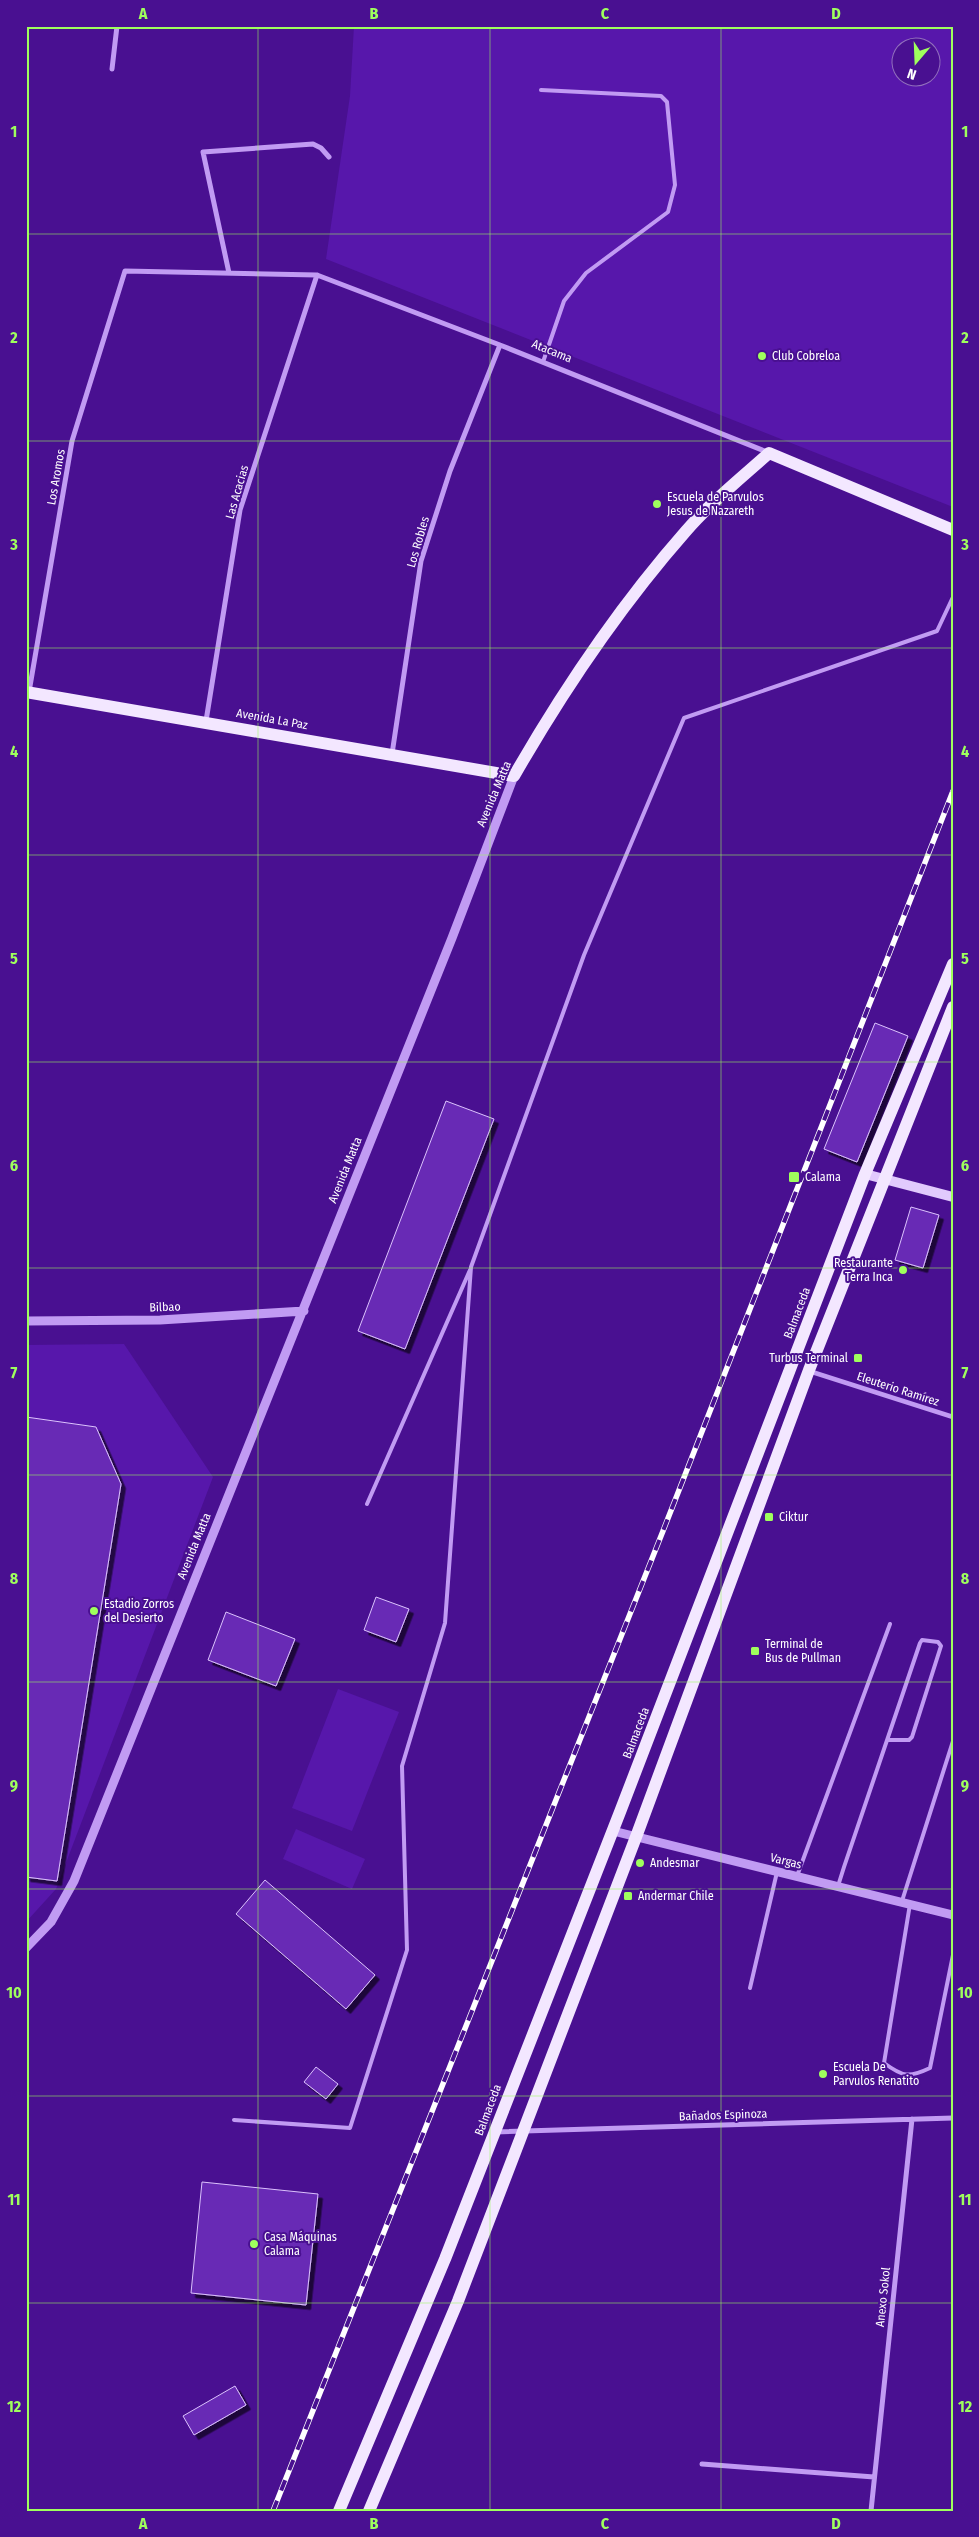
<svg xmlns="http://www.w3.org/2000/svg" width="979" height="2537" font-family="'Fira Sans Condensed',sans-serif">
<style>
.grass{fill:#5717ab;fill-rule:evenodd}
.building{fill:#672bb5;stroke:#dcc2fd;filter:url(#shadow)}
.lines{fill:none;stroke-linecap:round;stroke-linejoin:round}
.service{stroke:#c19bf3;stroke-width:4}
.pedestrian{stroke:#c19bf3;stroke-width:4.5}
.minor{stroke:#c19bf3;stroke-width:5}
.tertiary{stroke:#c19bf3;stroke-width:9}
.secondary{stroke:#e1cafd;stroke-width:10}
.primary{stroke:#f3e7ff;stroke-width:12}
.rail-casing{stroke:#fff;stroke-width:5.5}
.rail{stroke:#491091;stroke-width:4;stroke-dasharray:11;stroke-linecap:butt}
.grid{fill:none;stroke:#9fff5d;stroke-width:1;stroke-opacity:0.55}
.poi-dot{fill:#9fff5d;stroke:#491091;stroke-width:2}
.labels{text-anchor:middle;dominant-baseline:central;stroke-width:4;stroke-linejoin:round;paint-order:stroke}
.street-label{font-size:12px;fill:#fff;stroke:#491091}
.poi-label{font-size:12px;fill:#fff;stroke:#491091;text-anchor:start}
.neatline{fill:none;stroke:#9fff5d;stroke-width:2}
.grid-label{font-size:16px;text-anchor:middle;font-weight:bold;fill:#9fff5d}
</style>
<defs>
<filter id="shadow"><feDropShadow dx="4.5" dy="4.5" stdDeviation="0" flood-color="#0009"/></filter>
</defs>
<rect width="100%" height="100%" fill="#491091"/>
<path class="grass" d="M354,26H953V507L326,259L350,96ZM902,48H932V78H902Z
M124,1344L213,1477L56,1889L26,1922V1345Z
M338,1689L399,1712L352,1831L292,1808Z
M296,1829L365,1859L352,1889L283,1859Z"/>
<path class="building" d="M875,1023L908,1036L857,1162L824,1149Z
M446,1101L494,1119L405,1349L358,1331Z
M911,1207L939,1215L923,1268L895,1260Z
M26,1417L96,1427L121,1484L57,1881L26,1877Z
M376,1597L409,1609L396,1642L364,1630Z
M226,1612L295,1639L276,1686L208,1660Z
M265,1880L375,1975L346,2009L236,1914Z
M316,2067L338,2084L326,2099L304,2082Z
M202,2182L318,2194L306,2305L191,2293Z
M235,2386L246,2405L194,2435L183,2416Z"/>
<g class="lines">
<path class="service" d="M541,90L661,96L667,102L675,185L668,212L586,273L564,301L543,362
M367,1504L470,1270
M797,1876L890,1624
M838,1886L844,1867L920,1643L922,1640L938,1642L941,1646L912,1737L909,1740H887
M902,1901L953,1741
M910,1904L884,2063C903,2077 909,2078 930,2068L953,1955
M750,1988L777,1872
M234,2120L350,2128L407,1950L402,1766L445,1623L471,1267L584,955L684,718L937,631L953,597"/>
<path class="pedestrian" d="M809,1371L953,1417"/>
<path class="minor" d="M112,69L117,26
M229,273L203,152L313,144L321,148L329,157
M29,692L72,441L125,271L317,275L500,345L767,452
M206,721L240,510L317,275
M392,754L421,561L450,471L500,345
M495,2132L953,2118
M702,2464L874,2477
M871,2511L912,2119"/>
<path class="tertiary" d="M26,1321L160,1320L304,1311
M613,1831L953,1915
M26,1948L51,1922L74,1881L452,938L514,776"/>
<path class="secondary" d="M865,1174L953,1197"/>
<path class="primary" d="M26,692L514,776C564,689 620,606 686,531C711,502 741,478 769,453L953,530
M339,2511L445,2259L620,1812L865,1174L953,964
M369,2511L458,2301L636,1837L809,1370L953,1007"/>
<defs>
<path id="rail" d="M273,2511L663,1531L953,791"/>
</defs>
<use href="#rail" class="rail-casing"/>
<use href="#rail" class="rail"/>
</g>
<path class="grid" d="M258,26V2511M490,26V2511M721,26V2511M26,234H953M26,441H953M26,648H953M26,855H953M26,1062H953M26,1268H953M26,1475H953M26,1682H953M26,1889H953M26,2096H953M26,2303H953"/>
<g class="poi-dot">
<circle cx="762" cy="356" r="5"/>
<circle cx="657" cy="504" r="5"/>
<rect x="788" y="1171" width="12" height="12" rx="2.5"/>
<circle cx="903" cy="1270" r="5"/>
<rect x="853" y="1353" width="10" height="10" rx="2.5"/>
<rect x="764" y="1512" width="10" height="10" rx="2.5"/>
<circle cx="94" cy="1611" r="5"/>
<rect x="750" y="1646" width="10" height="10" rx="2.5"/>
<circle cx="640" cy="1863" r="5"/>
<rect x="623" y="1891" width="10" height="10" rx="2.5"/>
<circle cx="823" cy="2074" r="5"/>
<circle cx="254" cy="2244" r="5"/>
</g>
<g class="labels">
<g class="street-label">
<text transform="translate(552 351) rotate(22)">Atacama</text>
<text transform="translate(56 477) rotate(-80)">Los Aromos</text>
<text transform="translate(237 492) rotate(-74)">Las Acacias</text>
<text transform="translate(418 542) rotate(-74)">Los Robles</text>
<text transform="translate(272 719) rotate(10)">Avenida La Paz</text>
<text transform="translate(494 794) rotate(-67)">Avenida Matta</text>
<text transform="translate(345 1170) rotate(-68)">Avenida Matta</text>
<text transform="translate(165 1307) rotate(-2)">Bilbao</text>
<text transform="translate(797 1313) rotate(-69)">Balmaceda</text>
<text transform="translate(898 1389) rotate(18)">Eleuterio Ramírez</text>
<text transform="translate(194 1546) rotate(-68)">Avenida Matta</text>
<text transform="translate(636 1733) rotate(-69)">Balmaceda</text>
<text transform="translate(786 1861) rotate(14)">Vargas</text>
<text transform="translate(488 2110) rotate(-69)">Balmaceda</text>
<text transform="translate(723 2115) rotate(-2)">Bañados Espinoza</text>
<text transform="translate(883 2297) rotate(-84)">Anexo Sokol</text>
</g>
<g class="poi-label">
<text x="772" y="356">Club Cobreloa</text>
<text x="667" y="497">Escuela de Parvulos<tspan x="667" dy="14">Jesus de Nazareth</tspan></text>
<text x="805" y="1177">Calama</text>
<text x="893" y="1263" text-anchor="end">Restaurante<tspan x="893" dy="14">Terra Inca</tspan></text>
<text x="848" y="1358" text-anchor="end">Turbus Terminal</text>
<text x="779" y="1517">Ciktur</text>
<text x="104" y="1604">Estadio Zorros<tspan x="104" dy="14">del Desierto</tspan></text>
<text x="765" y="1644">Terminal de<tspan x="765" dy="14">Bus de Pullman</tspan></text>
<text x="650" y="1863">Andesmar</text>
<text x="638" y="1896">Andermar Chile</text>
<text x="833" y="2067">Escuela De<tspan x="833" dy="14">Parvulos Renatito</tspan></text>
<text x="264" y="2237">Casa Máquinas<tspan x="264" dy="14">Calama</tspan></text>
</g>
</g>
<rect width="979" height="2537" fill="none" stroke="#491091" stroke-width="55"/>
<g transform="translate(916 62) rotate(199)"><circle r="24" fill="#491091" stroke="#9270bd"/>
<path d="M0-4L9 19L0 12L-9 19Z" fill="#9fff5d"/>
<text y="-8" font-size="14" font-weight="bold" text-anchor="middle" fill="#ffffff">N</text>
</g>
<rect x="28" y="28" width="924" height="2482" class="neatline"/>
<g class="grid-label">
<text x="143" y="19">A</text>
<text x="374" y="19">B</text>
<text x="605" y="19">C</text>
<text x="836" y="19">D</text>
<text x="14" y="137">1</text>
<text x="965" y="137">1</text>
<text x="14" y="343">2</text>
<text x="965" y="343">2</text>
<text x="14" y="550">3</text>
<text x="965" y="550">3</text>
<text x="14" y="757">4</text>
<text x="965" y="757">4</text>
<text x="14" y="964">5</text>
<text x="965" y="964">5</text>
<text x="14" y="1171">6</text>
<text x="965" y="1171">6</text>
<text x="14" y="1378">7</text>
<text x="965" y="1378">7</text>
<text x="14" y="1584">8</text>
<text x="965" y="1584">8</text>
<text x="14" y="1791">9</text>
<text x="965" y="1791">9</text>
<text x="14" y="1998">10</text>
<text x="965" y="1998">10</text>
<text x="14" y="2205">11</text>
<text x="965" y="2205">11</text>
<text x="14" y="2412">12</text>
<text x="965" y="2412">12</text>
<text x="143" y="2529">A</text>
<text x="374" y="2529">B</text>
<text x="605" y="2529">C</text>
<text x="836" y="2529">D</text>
</g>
</svg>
